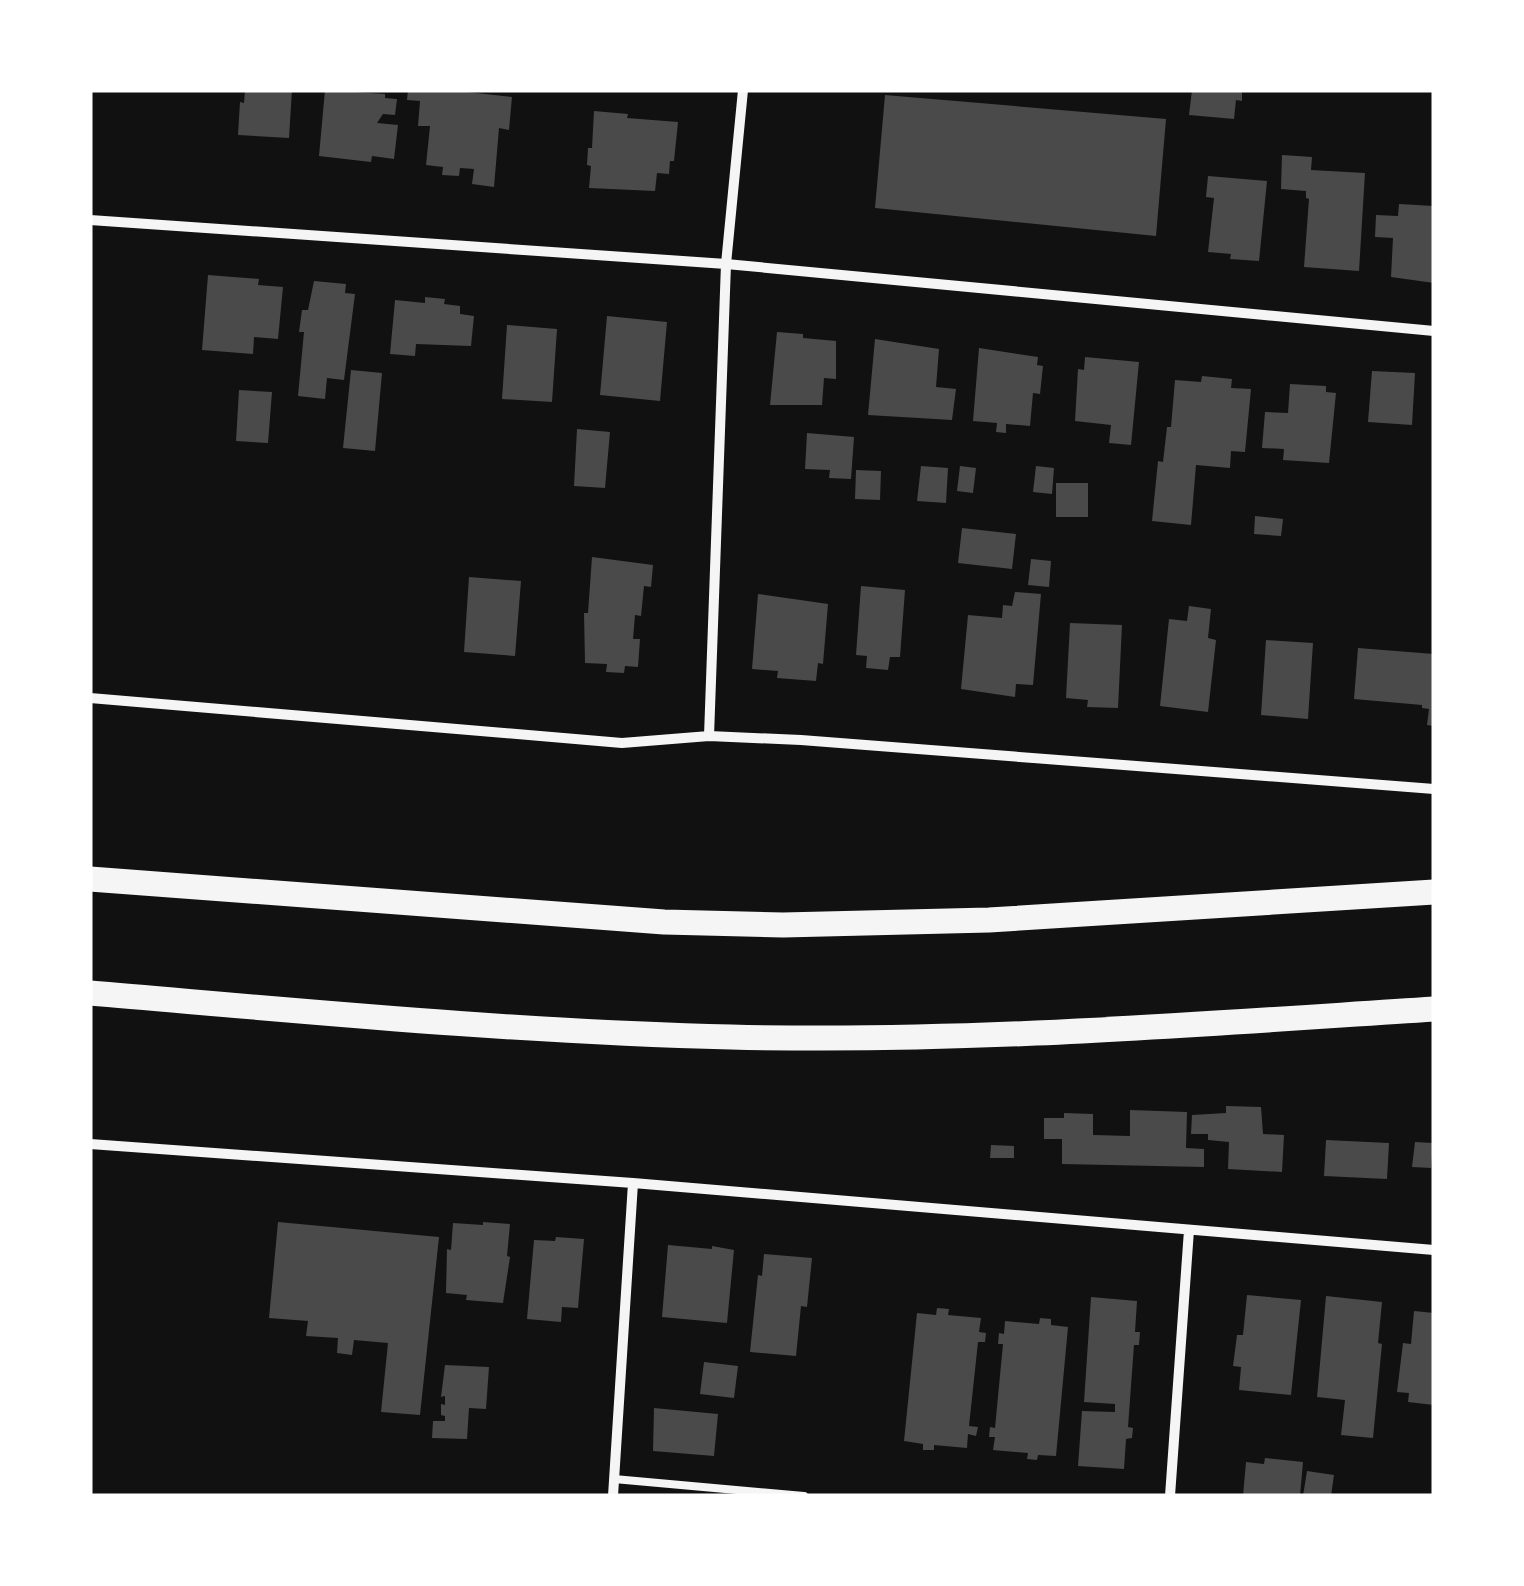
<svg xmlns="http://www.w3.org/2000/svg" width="1524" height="1586" font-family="'Golos Text',sans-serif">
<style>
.building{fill:#4a4a4a}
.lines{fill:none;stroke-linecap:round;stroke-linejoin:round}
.service{stroke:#f5f5f5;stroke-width:8}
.minor{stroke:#f5f5f5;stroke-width:10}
.primary{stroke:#f5f5f5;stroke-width:25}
</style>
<rect width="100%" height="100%" fill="#111"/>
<path class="building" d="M245,90H292L289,138L238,135L240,102L244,103Z
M325,90L385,94V98L397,99L395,115L383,114L377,123L398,125L394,159L372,156L371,162L319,156Z
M408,90H449L512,97L509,130L499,128L494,187L472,184L474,169L460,168L459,176L442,175L443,167L426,165L430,126H418L420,101L407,100Z
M1192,90H1242V101L1236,100L1234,119L1189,115Z
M885,95L1166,119L1156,236L875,208Z
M594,111L628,114L627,118L678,122L674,161H670L669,174L657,173L655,191L589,188L591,166L587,165L588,148H592Z
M1282,155L1312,157L1311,170L1365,173L1359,271L1304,267L1309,199L1306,198V191L1281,189Z
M1208,176L1267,181L1259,261L1230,259L1231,254L1208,252L1214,198L1206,197Z
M1399,204L1434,206V283L1391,277L1393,238L1375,237L1376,215L1398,216Z
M208,275L259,279L258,285L283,287L278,339L254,337L253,354L202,350Z
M314,281L346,284L345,293L355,294L344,380L327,378L325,399L298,396L304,332H299L302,310H308Z
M425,297L445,299L444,304L460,306V314L474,316L471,346L416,344L415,356L390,354L395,300L425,303Z
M607,316L667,322L660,401L600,395Z
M507,325L557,329L552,402L502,399Z
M777,332L803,334V338L836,341V379L824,378L822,405H770Z
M875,339L939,349L936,387L956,389L952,420L868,415Z
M979,348L1038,357L1037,365L1043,366L1040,394L1033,393L1030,426L1006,424V433L996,432L997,423L973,421Z
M1085,357L1139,362L1131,445L1109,443L1111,425L1075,421L1078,369L1084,370Z
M351,370L382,373L375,451L343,448Z
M1372,371L1415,373L1412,425L1368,422Z
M1202,376L1232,379L1231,388L1251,389L1245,452L1231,451L1230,468L1196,465L1191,525L1152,521L1158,461L1163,462L1167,427H1171L1175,380L1201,382Z
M1290,384L1326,386V392L1336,393L1329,463L1283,460L1284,449L1262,448L1265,412L1288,413Z
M239,390L272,392L268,443L236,441Z
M577,429L610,432L605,488L574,486Z
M807,433L854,437L851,479L829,478L830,470L805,469Z
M921,466L948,468L946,503L917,501Z
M960,466L976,468L973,493L957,491Z
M1036,466L1054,468L1052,494L1033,492Z
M856,470L881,471L880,500L855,499Z
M1056,483H1088V517H1056Z
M1255,516L1283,519L1281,536L1254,534Z
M962,528L1016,534L1012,569L958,563Z
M592,557L653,565L651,587L644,586L641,616L635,615L633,639H640L638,667L625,666L624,673L606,672L607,664L585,663L584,613H588Z
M1031,559L1051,561L1049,587L1028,585Z
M469,577L521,581L515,656L464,652Z
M861,586L905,590L900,657H890L888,670L866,668L867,656L856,655Z
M1015,592L1041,594L1033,685L1016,684L1015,697L961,689L968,615L1002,618L1003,605L1012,606Z
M758,594L828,604L823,664L818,663L816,681L777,678L778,671L752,669Z
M1189,606L1211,609L1208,638L1216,640L1208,712L1160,706L1169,619L1187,621Z
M1070,623L1122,625L1118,708L1087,707L1088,700L1066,698Z
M1266,640L1313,643L1308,719L1261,715Z
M1358,648L1434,654V726L1427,725L1429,709L1422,708V705L1354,699Z
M1226,1106L1261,1107L1263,1134L1284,1135L1282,1172L1228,1169L1229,1142L1208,1140V1134H1191L1192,1115L1226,1113Z
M1130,1110L1187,1112L1186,1148L1204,1149V1167L1062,1164V1139H1044V1118H1064V1113L1093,1114V1135L1130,1136Z
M1326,1140L1389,1143L1387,1179L1324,1176Z
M1415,1142L1433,1143L1431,1168L1412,1167Z
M991,1145L1014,1146V1158H990Z
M278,1222L439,1237L420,1415L381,1412L388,1343L354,1340L352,1355L337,1353L338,1338L306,1336L308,1321L269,1318Z
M483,1222L510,1224L507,1256L510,1257L503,1303L466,1300L467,1295L446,1293L447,1249L451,1250L453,1223L483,1225Z
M556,1237L584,1239L578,1308L562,1307L561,1322L527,1319L534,1240L555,1241Z
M668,1245L712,1249V1246L734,1250L727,1323L662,1317Z
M764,1254L812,1258L807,1307L801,1306L796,1356L750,1352L758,1275L762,1276Z
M1247,1295L1301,1300L1291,1395L1239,1390L1241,1367L1233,1366L1237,1335H1243Z
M1326,1296L1382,1302L1378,1343L1382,1344L1373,1438L1341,1435L1345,1400L1317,1397Z
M1091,1297L1137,1301L1135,1332H1140L1139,1345H1134L1128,1427L1133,1428L1132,1438L1126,1439L1124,1469L1078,1466L1082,1411L1115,1412V1404L1084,1402Z
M937,1308L949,1309L948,1315L981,1318L979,1332L986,1333L985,1342H978L969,1426L978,1427L976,1436L968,1434L967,1448L934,1445V1450H923V1444L904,1441L917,1313L936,1315Z
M1414,1311L1434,1313V1405L1408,1402L1409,1393L1397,1392L1403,1343L1411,1344Z
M1040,1318L1051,1319V1325L1068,1327L1056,1456L1038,1455L1037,1460L1027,1459L1028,1453L993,1450L995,1437H989L990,1427L995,1428L1003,1344H998L999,1333L1004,1334L1005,1321L1039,1324Z
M704,1362L738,1366L734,1398L700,1394Z
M445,1365L489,1367L486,1409L469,1408L467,1439L432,1438L433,1421H445V1416L441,1415V1404L445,1405V1396L441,1397Z
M654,1408L718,1414L714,1456L653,1451Z
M1265,1458L1303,1462L1300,1496H1243L1246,1462L1264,1464Z
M1307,1471L1334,1475L1331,1496H1303Z"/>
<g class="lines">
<path class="service" d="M614,1479L804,1496"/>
<path class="minor" d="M90,220L726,264L1434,331
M90,698L622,743L709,736L801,740L1434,789
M709,736L726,264L743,90
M90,1144L633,1183L1434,1250
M613,1496L633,1183
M1170,1496L1189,1230"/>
<path class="primary" d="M90,879L664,922L783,925L989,920L1434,892
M90,993C303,1011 517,1032 731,1037C965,1043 1201,1024 1434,1009"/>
</g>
<rect width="1524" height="1586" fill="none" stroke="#ffffff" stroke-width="185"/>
</svg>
